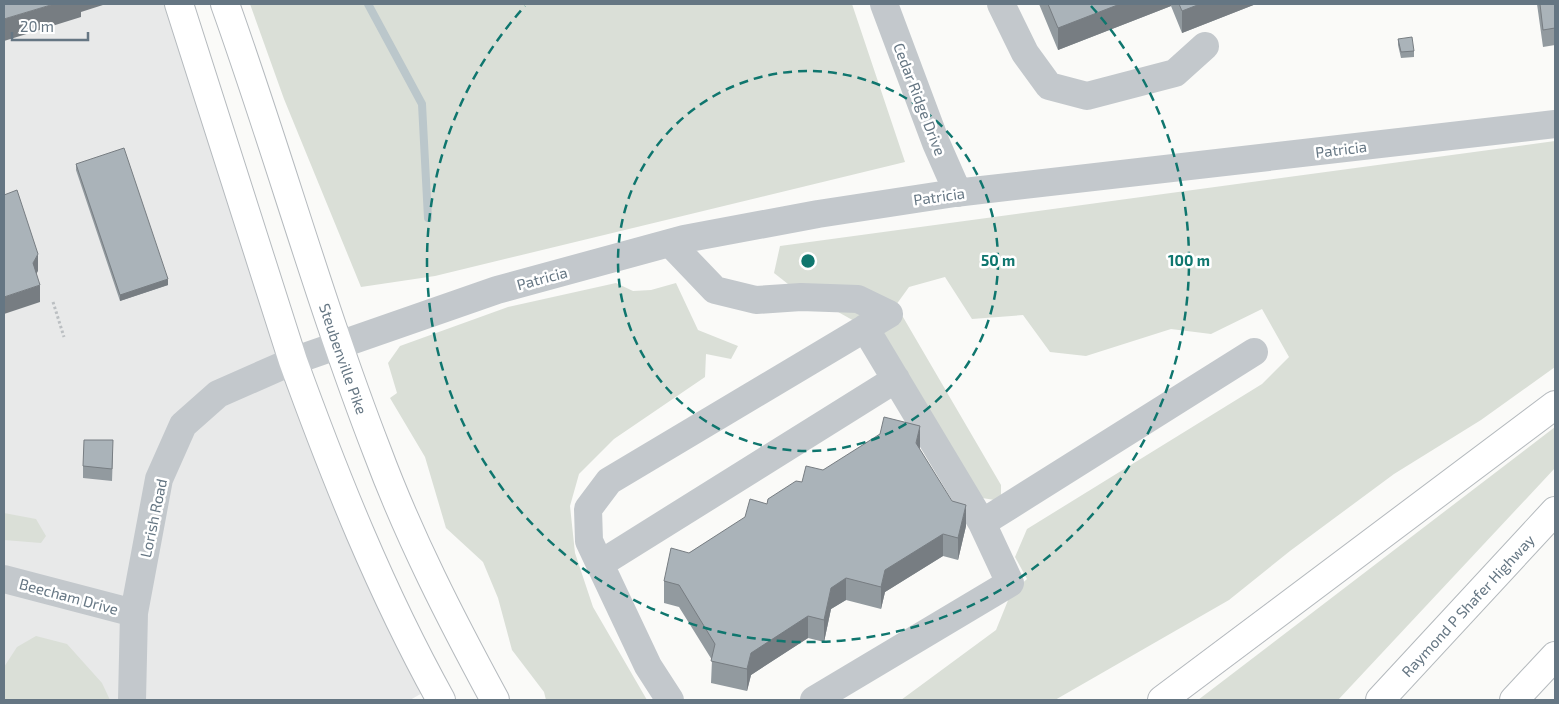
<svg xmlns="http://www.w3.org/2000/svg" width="1559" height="704" font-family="'Exo 2',sans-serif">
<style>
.built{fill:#e8e9e9}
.green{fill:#dadfd7}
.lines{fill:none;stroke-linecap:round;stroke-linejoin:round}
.stream{stroke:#bbc7cb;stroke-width:8}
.major-casing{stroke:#b5babe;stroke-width:30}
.highway-casing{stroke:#b4b9bd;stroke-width:30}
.path{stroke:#bbbfc2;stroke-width:3;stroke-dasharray:2.5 2.5;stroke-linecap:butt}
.minor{stroke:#c3c8cc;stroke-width:28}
.major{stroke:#fff;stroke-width:28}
.highway{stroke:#fff;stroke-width:28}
.wall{fill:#929a9f}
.shaded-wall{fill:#777d82}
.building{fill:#aab3b9;stroke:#777d82}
.ring{fill:none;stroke:#0f766e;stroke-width:2.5;stroke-dasharray:9 6}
.labels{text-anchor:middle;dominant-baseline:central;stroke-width:5;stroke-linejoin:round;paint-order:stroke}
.street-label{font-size:15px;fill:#657683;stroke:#fff}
.centre{fill:#0f766e;stroke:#fff;stroke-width:2.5}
.ring-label{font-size:15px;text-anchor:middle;font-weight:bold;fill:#0f766e;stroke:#fff;stroke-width:5;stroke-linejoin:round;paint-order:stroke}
</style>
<rect width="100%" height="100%" fill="#fafaf8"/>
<path class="built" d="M4,4H179L266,276L433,687L410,700H4Z"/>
<path class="green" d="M250,4H852L905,162L435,276L361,287L284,99Z
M1555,141V367L1481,420L1394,474L1290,551L1229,600L1055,700H901L996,630L1011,593L1027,579L1015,557L1027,529L1262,384L1289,357L1262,309L1211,334L1171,329L1086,356L1050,352L1023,315L972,319L945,277L909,287L896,305L1001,485V501L982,498L856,322L788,284L774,273L780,246Z
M616,283L633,291L651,290L676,283L698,330L738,346L731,359L706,354L705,377L614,439L579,474L570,506L575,553L593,607L647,700H546L544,692L512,650L498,598L483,562L446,528L425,457L390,398L397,393L388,363L400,346L508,307Z
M1555,427V468L1338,700H1198Z
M4,513L36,519L46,536L41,543L4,540Z
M36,636L67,644L102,683L110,700H4V667L17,647Z"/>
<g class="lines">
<path class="stream" d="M368,4L422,104L428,218"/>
<defs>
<g id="major">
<path d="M179,4L293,361C335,477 381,592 441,700"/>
<path id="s1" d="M225,4C278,152 320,304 377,451C409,537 451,619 495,700"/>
</g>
<g id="highway">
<path d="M1162,700L1555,405"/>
<path id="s2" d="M1380,700L1555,511"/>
<path d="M1514,700L1555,656"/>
</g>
</defs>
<use href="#major" class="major-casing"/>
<use href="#highway" class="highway-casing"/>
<path class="path" d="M53,302L64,337"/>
<path class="minor" d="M884,4L936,143L958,193
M1001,4L1025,53L1049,86L1087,96L1175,73L1205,46
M865,328L982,523
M600,564L896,379
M4,579L134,613
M132,700L134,613L159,479L183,425L218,394L293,361L497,290L684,239L818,214L955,193L1555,124
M670,700L648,666L589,541L588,509L609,481L889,314L858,299L801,297L756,300L715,290L670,243
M814,700L1010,583L982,523L1254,352"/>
<use href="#major" class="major"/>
<use href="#highway" class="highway"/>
</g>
<path class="wall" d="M1039,4H1256L1182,33L1171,6L1058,50Z
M1537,4H1555V45L1543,47Z
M1398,39L1414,51V57L1401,58L1398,45Z
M76,164L168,285L120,301L76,170Z
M920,447L919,449L966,526L958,560L943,556L885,592L881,609L846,600L831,609L824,642L808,638L751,675L747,691L711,683L712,660L679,607L664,603V581L689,553L823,470Z
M113,452L112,481L83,478V466Z"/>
<path class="shaded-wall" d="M54,4H106L81,12V17L4,41V19Z
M1120,4H1171V6L1058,50V28Z
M1200,4H1256L1182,33V11Z
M38,254V271L33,280V263Z
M168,279V285L120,301V295Z
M40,285V302L4,314V297Z
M920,426V447L916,464V443Z
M966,505V526L958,560V538Z
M943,534V556L885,592L881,609V587L885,570Z
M846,578V600L831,609L824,642V620L831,588Z
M808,616V638L751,675L747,691V669L751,653Z"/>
<path class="building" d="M4,4H54L4,19Z
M1048,4H1120L1058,28Z
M1179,4H1200L1182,11Z
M1540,4H1555V28L1543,30Z
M1412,37L1414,51L1401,52L1398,39Z
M124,148L168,279L120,295L76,164Z
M17,190L38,254L33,263L40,285L4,297V195Z
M884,417L920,426L916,443L952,501L966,505L958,538L943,534L885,570L881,587L846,578L831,588L824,620L808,616L751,653L747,669L711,661L715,644L679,585L664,581L671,548L689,553L745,517L750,499L767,504L768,499L796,481L802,482L806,466L823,470L880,434Z
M84,440H113L112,469L83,466Z"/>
<g class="ring">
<circle cx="808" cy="261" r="190"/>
<path d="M1091 6A381 381 0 1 1 525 6"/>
</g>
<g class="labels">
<g class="street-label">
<text transform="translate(920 99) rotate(69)">Cedar Ridge Drive</text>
<text transform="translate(1341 149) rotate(-7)">Patricia</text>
<text transform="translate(939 196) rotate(-8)">Patricia</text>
<text transform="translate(542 278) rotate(-15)">Patricia</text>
<text stroke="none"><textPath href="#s1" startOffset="374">Steubenville Pike</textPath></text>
<text transform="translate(153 518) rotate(-78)">Lorish Road</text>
<text transform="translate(69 596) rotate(15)">Beecham Drive</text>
<text stroke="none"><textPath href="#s2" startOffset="129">Raymond P Shafer Highway</textPath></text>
</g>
</g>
<circle cx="808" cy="261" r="8" class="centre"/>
<g class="ring-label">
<text x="998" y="266">50 m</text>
<text x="1189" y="266">100 m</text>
</g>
<rect width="1559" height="704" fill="none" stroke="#657683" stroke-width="10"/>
<path d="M12 32v8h76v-8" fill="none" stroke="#657683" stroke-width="2.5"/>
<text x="20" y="32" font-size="15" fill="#657683" stroke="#ffffff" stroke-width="4" paint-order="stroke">20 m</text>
</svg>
